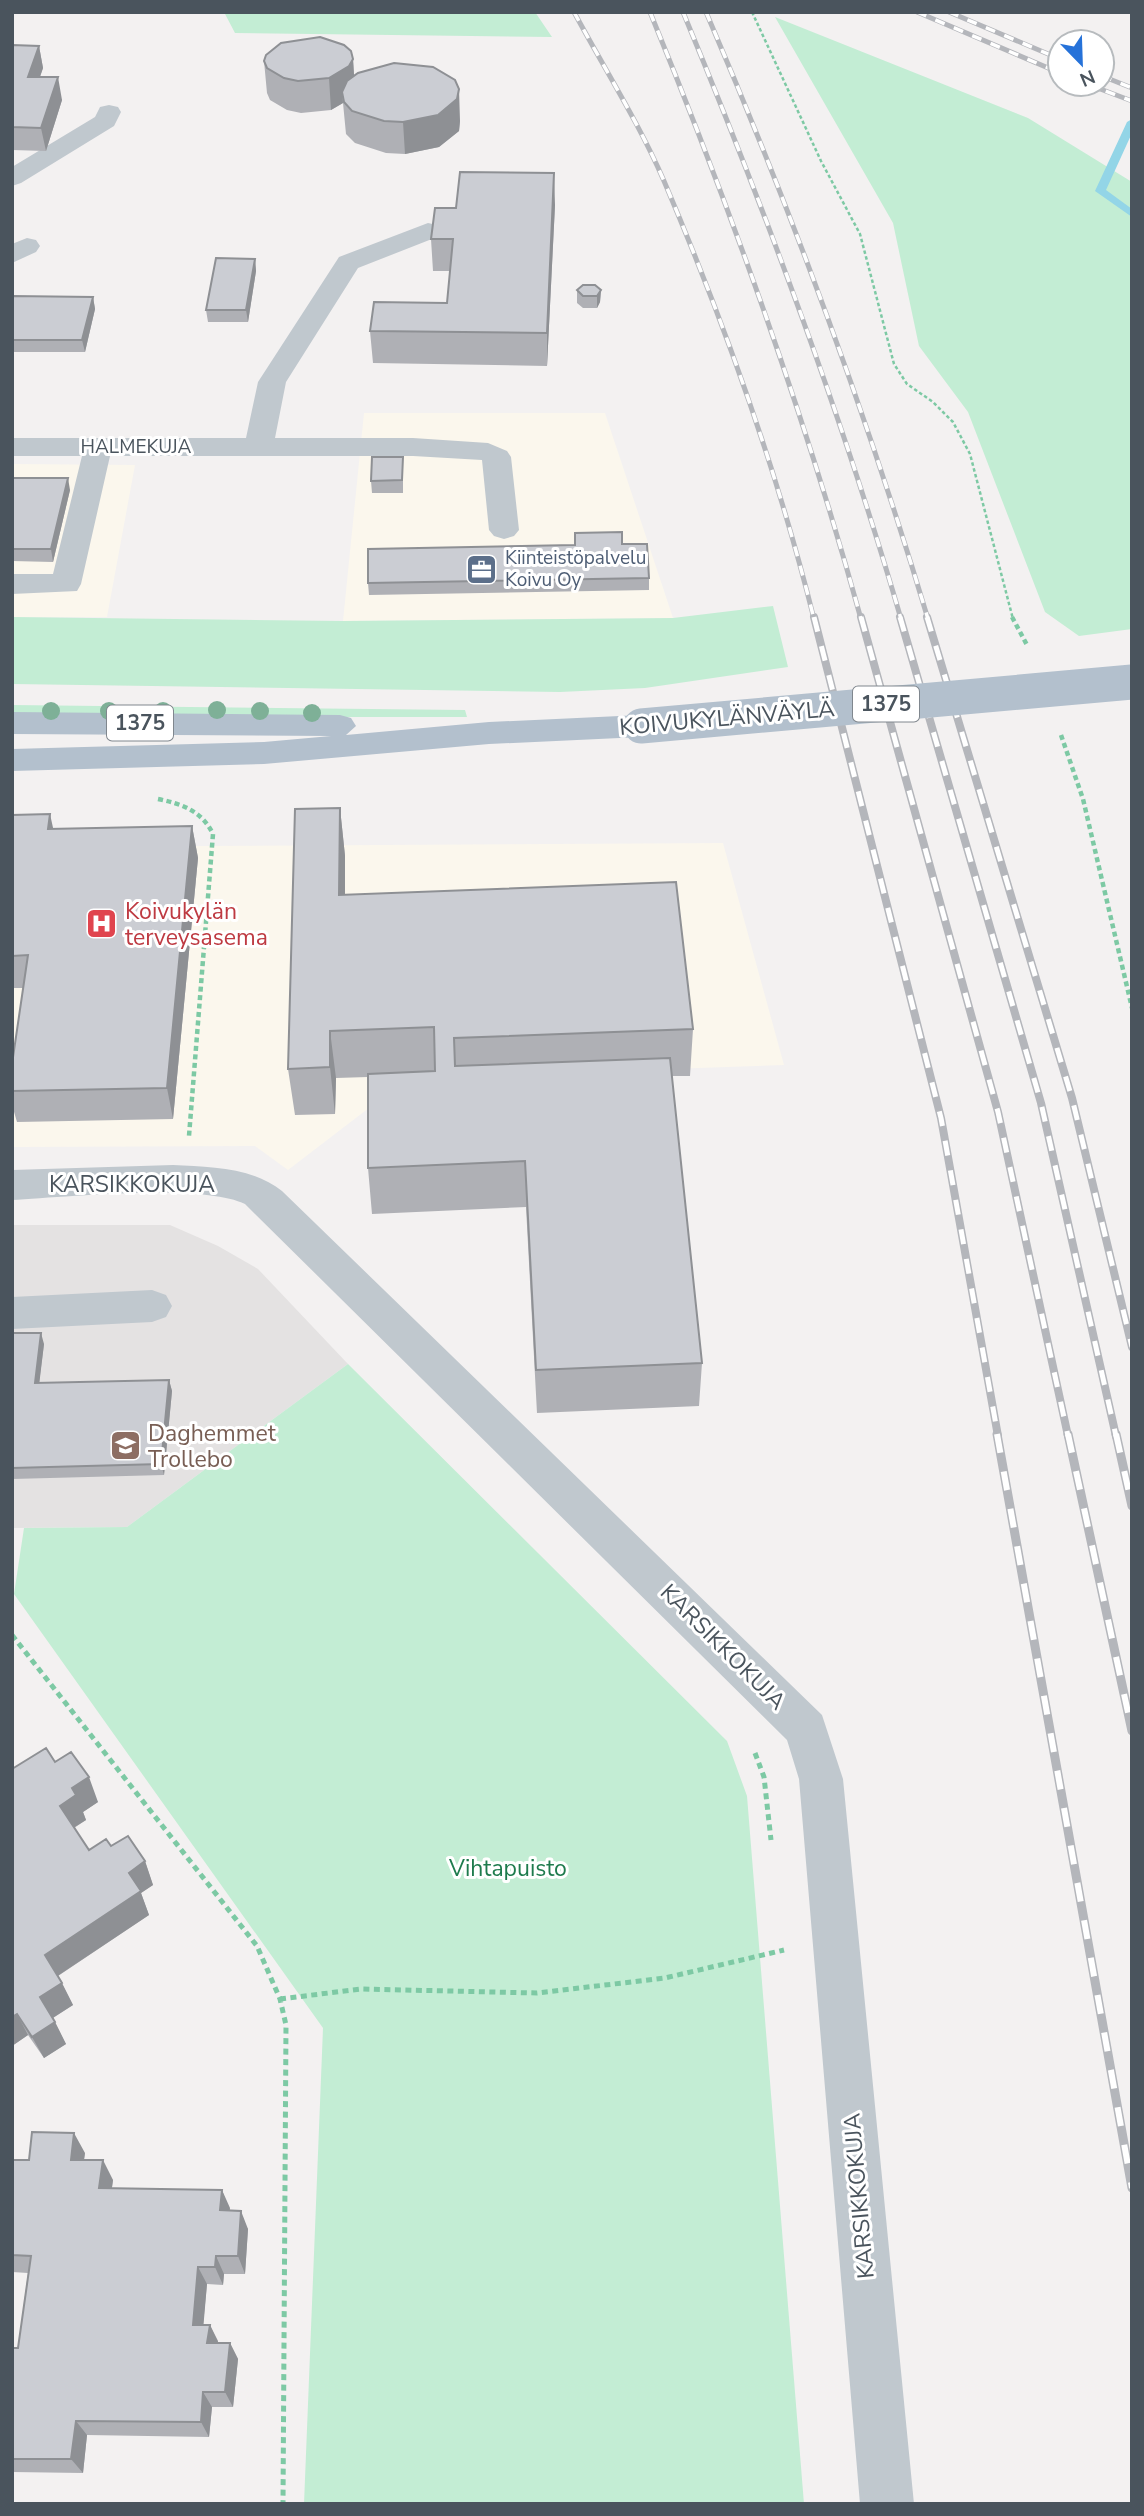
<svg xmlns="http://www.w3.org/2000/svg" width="1144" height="2516" font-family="'Nunito Sans',sans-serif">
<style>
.commercial{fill:#fbf7ed}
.education{fill:#e4e2e2}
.green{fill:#c3edd4}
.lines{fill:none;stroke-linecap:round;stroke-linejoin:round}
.stream{fill:#93d5e7;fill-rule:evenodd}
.path-far2{stroke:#7dc9a4;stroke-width:2.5;stroke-dasharray:3.5 2.5;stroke-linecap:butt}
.path-far1{stroke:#7dc9a4;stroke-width:4.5;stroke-dasharray:5 3.5;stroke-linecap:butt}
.path{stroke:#7dc9a4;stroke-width:5;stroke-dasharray:6 4.5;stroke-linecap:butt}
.minor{fill:#c0c8ce;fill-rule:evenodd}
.major{fill:#b3c0cd;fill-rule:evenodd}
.rail-far2-casing{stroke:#b4b6bb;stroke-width:5}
.rail-far1-casing{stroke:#b4b6bb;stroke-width:8}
.rail-casing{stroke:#b4b6bb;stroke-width:9}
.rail-far2{stroke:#fff;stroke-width:3.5;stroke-dasharray:10;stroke-linecap:butt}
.rail-far1{stroke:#fff;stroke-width:5;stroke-dasharray:15;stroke-linecap:butt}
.rail{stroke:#fff;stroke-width:6;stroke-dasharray:19;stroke-linecap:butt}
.major-bridge{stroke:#b3c0cd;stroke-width:35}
.tree{fill:#7eb097}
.wall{fill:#afb0b5}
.shaded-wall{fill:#8e9094}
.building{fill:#cbcdd3;stroke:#8e9094;stroke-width:2}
.labels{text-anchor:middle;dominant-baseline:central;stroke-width:6;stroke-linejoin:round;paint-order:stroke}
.far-street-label{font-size:19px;fill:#4a545d;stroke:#fff}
.far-service-label{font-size:19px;fill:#4e5e75;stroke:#fff;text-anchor:start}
.shield{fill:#fff;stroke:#80878e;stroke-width:2}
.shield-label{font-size:21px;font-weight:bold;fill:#4a545d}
.street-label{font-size:23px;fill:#4a545d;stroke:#fff}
.health-label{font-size:23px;fill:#be3a42;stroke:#fff;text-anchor:start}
.education-label{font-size:23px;fill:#785e54;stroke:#fff;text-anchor:start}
.park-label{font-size:23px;fill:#1e7b4d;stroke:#fff}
</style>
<rect width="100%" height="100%" fill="#f3f1f1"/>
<path class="commercial" d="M364,413H605L673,618L343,621Z
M12,464L135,465L107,617H12Z
M723,843L784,1065L408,1078L288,1170L255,1146L12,1147V847Z"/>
<path class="education" d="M12,1225H170L218,1246L258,1269L348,1364L127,1527L12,1528Z"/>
<path class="green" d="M224,12H535L552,37L235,33Z
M775,17L1028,118L1132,182V629L1079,636L1045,612L968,412L919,346L893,223Z
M773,606L788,667L645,688L560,692L12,684V617L343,621L673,618Z
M12,705L465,710L467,717H12Z
M348,1364L727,1741L747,1796L804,2504H304L323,2028L14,1594L24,1528L127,1527Z"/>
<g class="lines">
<path class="stream" d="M1132,119V133L1106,190L1132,209V217L1095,191L1127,122Z"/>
<path class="path-far2" d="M752,12L821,161L860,234L894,364L907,384L933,402L953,422L970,454L1013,619"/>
<path class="path-far1" d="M1012,617L1027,645
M1061,735L1083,799L1132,1008
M158,799C182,804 202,811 213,834L189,1136"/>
<path class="path" d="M12,1635L257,1946L280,1999L286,2025L283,2504
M755,1753L764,1777L771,1840
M280,1999L361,1989L537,1993L665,1978L784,1950"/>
<path class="minor" d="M109,105L118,107L121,112L114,126L21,183L12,186V167L95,117L100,107Z
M428,223L437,225L441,231L437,237L358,268L286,382L275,438H413L488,443L507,451L511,457L519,530L514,536L504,539L494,536L489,530L482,460L413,456H110L81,584L77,591L12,594V574H53L82,456H12V438H246L258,382L339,257Z
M27,238L36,240L40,246L36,252L12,263V244Z
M173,1165C210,1167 252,1167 282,1191L822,1715L843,1779L914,2504H860L799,1779L787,1740L245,1204C204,1183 63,1197 12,1200V1170Z
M152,1290L166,1295L172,1306L166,1317L152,1322L12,1329V1297Z"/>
<path class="major" d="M12,712L340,715L351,718L356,726L346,735L489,722L641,715L652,718L657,726L652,734L641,737L489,744L264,764L12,771V749L264,742L331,736L12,734Z"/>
<defs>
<path id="rail-far2" d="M574,12C604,68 639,123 664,181C724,322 777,470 814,619
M650,12C731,210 804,412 861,619
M683,12C765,210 841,412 901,619
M706,12C791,210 866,412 928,619
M917,12L1060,73
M949,12L1060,59
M1102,76L1132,88
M1087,84L1132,101"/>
<path id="rail-far1" d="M814,617L941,1118L998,1436
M861,617L998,1112L1068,1436
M900,617L1041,1103L1116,1436
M927,617L1072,1098L1132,1347"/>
<path id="rail" d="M997,1434L1132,2188
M1068,1434L1132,1731
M1116,1434L1132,1506"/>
</defs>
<use href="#rail-far2" class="rail-far2-casing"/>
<use href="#rail-far1" class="rail-far1-casing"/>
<use href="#rail" class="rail-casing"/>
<use href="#rail-far2" class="rail-far2"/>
<use href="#rail-far1" class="rail-far1"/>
<use href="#rail" class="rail"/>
<path class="major-bridge" d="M641,726L1132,682"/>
</g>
<g class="tree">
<circle cx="217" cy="710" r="9"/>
<circle cx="51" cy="711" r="9"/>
<circle cx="109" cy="711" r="9"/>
<circle cx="163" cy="711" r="9"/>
<circle cx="260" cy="711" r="9"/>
<circle cx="312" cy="713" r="9"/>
</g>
<path class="wall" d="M12,45L39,46L43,68L40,77L62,100L46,151L12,150Z
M353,59L354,76L460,121L459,131L439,147L405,154L386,153L355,143L346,134L343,103L331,110L301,113L287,110L270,100L267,93L264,61Z
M555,205L547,366L373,363L370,331L447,303L450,271H433L431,239L456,208Z
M255,259L256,271L248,322H208L206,310Z
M577,290H601L600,302L597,308H583L577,303Z
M12,296L93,297L95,309L85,352H12Z
M403,457V493H372L371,481Z
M12,478L70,490L53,562L12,561Z
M622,544L649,578V590L369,595L368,583Z
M340,808L345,856V895L693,1029L690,1076H672L702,1363L699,1406L537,1413L526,1207L372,1214L368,1168V1077L336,1078L335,1114L295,1115L288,1069Z
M12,815L53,829L192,826L198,858L173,1119L17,1122L12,1105V1064L24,988H12Z
M12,1333L44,1344L39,1383L169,1380L172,1391L164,1475L12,1479Z
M55,1762L98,1802L83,1812L86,1820L74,1828L89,1850L111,1846L145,1861L153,1885L141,1893L149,1915L58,1976L73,2005L53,2018L66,2044L44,2058L28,2035L12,2046Z
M85,2153L84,2160L113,2180L112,2188L222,2190L229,2210L248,2229L245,2274H224L223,2285L207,2284L203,2325H210L218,2343H230L238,2359L233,2407H212L209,2437L87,2435L83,2473L12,2472V2348H18L28,2273L12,2272V2160H29Z"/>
<path class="shaded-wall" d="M39,46L43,68L32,99L28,77Z
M353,59L355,90L342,92L343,103L331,110L329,78Z
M58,77L62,100L46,151L41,128Z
M459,89L460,121L459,131L439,147L405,154L403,122Z
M554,173L555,205L547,366V333Z
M255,259L256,271L248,322L246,310Z
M601,290L600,302L597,308V296Z
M93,297L95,309L85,352L82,340Z
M68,478L70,490L53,562L51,549Z
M340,808L345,856V943L339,895Z
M50,814L57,846L48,829Z
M192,826L198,858L173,1119L167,1088Z
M330,1031L336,1078L335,1114L330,1067Z
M41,1333L44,1344L38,1394L35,1383Z
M169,1380L172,1391L164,1475L161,1464Z
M89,1777L98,1802L83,1812L86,1820L70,1830L60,1806L72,1788Z
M145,1861L153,1885L141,1893L149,1915L56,1977L45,1955L129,1873Z
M62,1983L73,2005L51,2019L40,1997Z
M17,2014L28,2035L12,2046V2017Z
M55,2022L66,2044L44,2058L32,2037Z
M74,2133L85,2153L81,2179L71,2160Z
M103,2160L113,2180L109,2207L99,2188Z
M222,2190L230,2208L228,2229L220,2210Z
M241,2211L248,2229L245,2274L238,2256Z
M216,2256L224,2274L223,2285L215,2267Z
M198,2267L207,2284L202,2342L193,2325Z
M210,2325L218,2341L216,2359L207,2343Z
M230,2343L238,2359L233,2407L225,2392Z
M203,2392L212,2407L209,2437L201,2422Z
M76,2421L87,2435L83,2473L71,2459Z"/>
<path class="building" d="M320,37L344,45L351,51L353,59L349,66L329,78L298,81L284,78L267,68L264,61L266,55L281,43Z
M12,45L39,46L28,77H58L41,128L12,127Z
M394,63L433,67L455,80L459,89L457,99L438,115L403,122L384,121L352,111L344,102L342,92L347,81L358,73Z
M460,172L554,173L547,333L370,331L374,302L447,303L453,239H431L435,208H456Z
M216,258L255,259L246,310H206Z
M583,285H595L601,290L597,296H583L577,290Z
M12,296L93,297L82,340H12Z
M372,457H403L402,480L371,481Z
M12,478H68L51,549H12Z
M622,532V544H647L649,578L368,583V549L575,545V533Z
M340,808L339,895L676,882L693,1029L454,1038L455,1066L670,1058L702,1363L536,1370L525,1161L368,1168V1074L435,1071L434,1027L330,1031V1067L288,1069L295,809Z
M50,814L48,829L192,826L167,1088L12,1091V1064L28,955L12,956V815Z
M12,1333H41L35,1383L169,1380L161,1464L12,1468Z
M46,1748L55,1762L71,1752L89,1777L72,1788L76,1795L60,1806L89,1850L106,1839L111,1846L128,1836L145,1861L129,1873L141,1891L45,1955L62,1983L40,1997L55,2022L32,2037L17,2014L12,2017V1769Z
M32,2132L74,2133L71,2160H103L99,2188L222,2190L220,2210L241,2211L238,2256H216L215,2267H198L193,2325H210L207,2343H230L225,2392H203L201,2422L76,2421L71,2459H12V2348H18L31,2256L12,2255V2160H29Z"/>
<defs>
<symbol id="office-square" viewBox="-11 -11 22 22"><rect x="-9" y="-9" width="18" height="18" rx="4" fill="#5c6f8a" stroke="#fff"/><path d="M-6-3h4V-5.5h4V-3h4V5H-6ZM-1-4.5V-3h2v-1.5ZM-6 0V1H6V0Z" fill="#fff"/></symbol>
<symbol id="hospital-square" viewBox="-11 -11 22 22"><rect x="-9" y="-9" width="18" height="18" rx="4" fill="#e0444e" stroke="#fff"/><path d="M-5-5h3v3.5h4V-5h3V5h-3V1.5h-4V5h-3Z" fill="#fff"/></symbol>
<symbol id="school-square" viewBox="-11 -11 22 22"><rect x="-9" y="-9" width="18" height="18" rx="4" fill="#8d6e63" stroke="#fff"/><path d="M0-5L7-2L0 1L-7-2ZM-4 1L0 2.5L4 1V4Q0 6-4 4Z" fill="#fff"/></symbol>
</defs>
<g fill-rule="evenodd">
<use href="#office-square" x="464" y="552" width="35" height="35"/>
<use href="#hospital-square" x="84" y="906" width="35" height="35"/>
<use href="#school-square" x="108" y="1428" width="35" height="35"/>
</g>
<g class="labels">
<g class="far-street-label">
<text x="136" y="447">HALMEKUJA</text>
</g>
<g class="far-service-label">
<text x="505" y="558">Kiinteistöpalvelu<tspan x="505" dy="22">Koivu Oy</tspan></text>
</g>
<g class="shield">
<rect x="853" y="686.5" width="66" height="35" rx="5"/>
<rect x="107" y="705.5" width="66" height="35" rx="5"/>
</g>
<g class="shield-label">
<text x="886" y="704">1375</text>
<text x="140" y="723">1375</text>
</g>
<g class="street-label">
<text transform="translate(727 718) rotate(-5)">KOIVUKYLÄNVÄYLÄ</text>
<text x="132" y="1184">KARSIKKOKUJA</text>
<text transform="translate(723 1647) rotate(45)">KARSIKKOKUJA</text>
<text transform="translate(859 2196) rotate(-95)">KARSIKKOKUJA</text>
</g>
<g class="health-label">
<text x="125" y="911">Koivukylän<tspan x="125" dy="26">terveysasema</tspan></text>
</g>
<g class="education-label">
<text x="148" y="1433">Daghemmet<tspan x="148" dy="26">Trollebo</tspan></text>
</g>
<g class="park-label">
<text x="508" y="1868">Vihtapuisto</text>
</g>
</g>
<rect width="1144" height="2516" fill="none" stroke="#4a545d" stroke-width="28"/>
<g transform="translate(1081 63) rotate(157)"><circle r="33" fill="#ffffff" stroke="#b7bbbe" stroke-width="2"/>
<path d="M0-5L12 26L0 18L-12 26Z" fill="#2672d9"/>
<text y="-10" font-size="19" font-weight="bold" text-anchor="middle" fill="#4a545d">N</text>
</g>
</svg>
